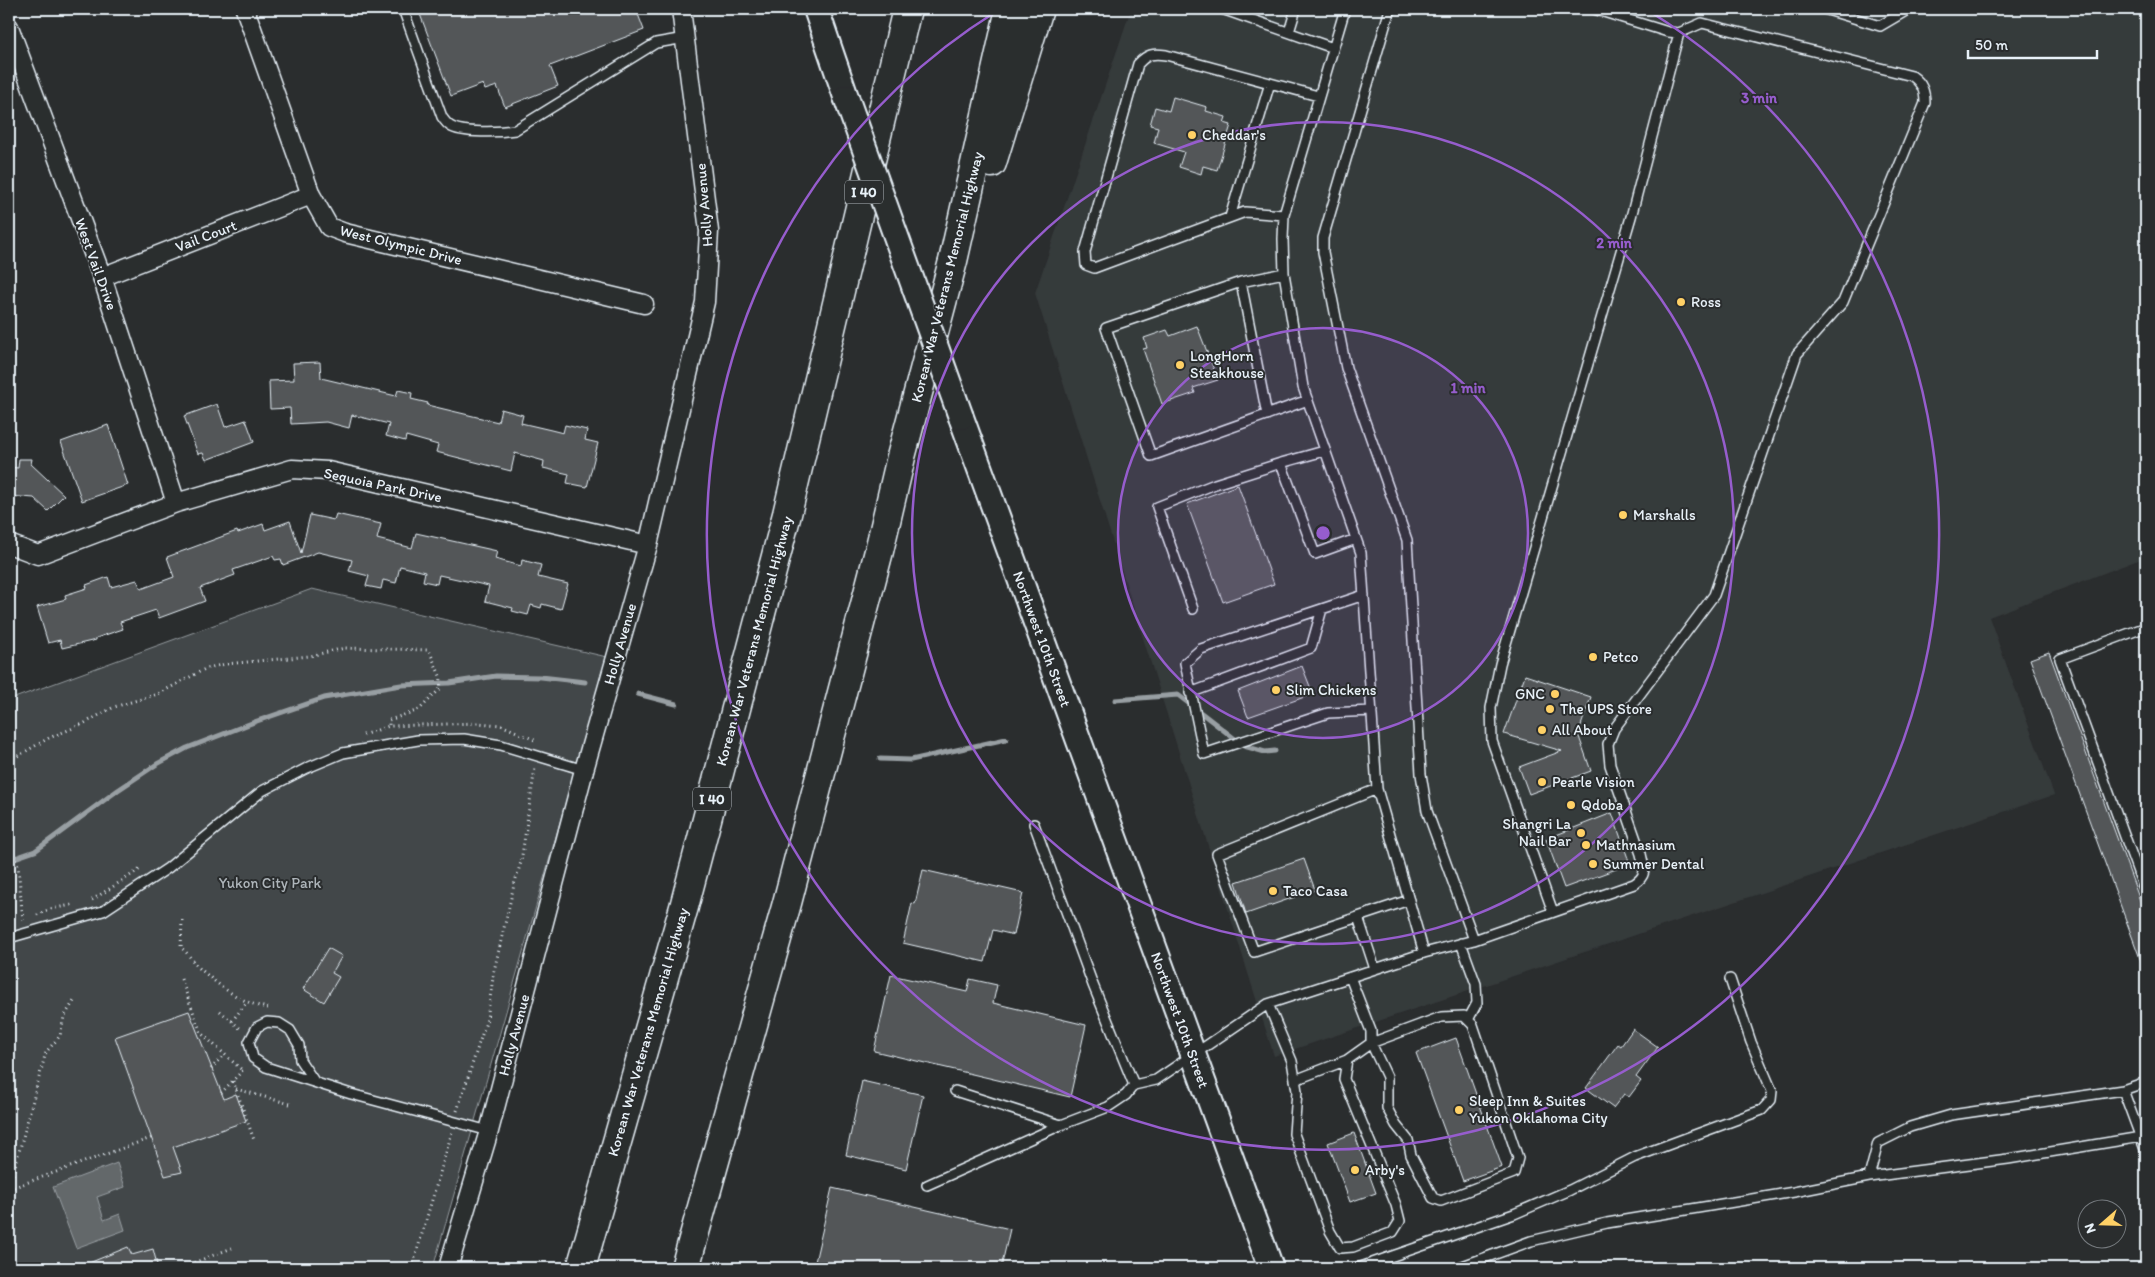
<svg xmlns="http://www.w3.org/2000/svg" width="2155" height="1277" font-family="Itim,sans-serif">
<style>
.built{fill:#363a3b}
.green{fill:#424648;stroke:#959ca0}
.water{fill:#63686b;stroke:#989fa3}
.lines{fill:none;stroke-linecap:round;stroke-linejoin:round}
.stream{stroke:#989fa3;stroke-width:5}
.building{fill:#535759;stroke:#e8f1f8}
.service-casing{stroke:#e8f1f8;stroke-width:12}
.minor-casing{stroke:#e8f1f8;stroke-width:21}
.secondary-casing{stroke:#e8f1f8;stroke-width:28}
.motorway-casing{stroke:#e8f1f8;stroke-width:31}
.path{stroke:#e8f1f8;stroke-width:3;stroke-dasharray:1 4;stroke-linecap:butt}
.service{stroke:#2a2d2e;stroke-width:9}
.minor{stroke:#2a2d2e;stroke-width:18}
.secondary{stroke:#2a2d2e;stroke-width:24}
.motorway{stroke:#2a2d2e;stroke-width:28}
.secondary-bridge-casing{stroke:#e8f1f8;stroke-width:28;stroke-linecap:butt}
.secondary-bridge{stroke:#2a2d2e;stroke-width:24}
.ring{fill:none;stroke:#965dcd;stroke-width:2.5}
.poi-dot{fill:#ffd166;stroke:#2a2d2e;stroke-width:2}
.labels{text-anchor:middle;dominant-baseline:central;stroke-width:4;stroke-linejoin:round;paint-order:stroke}
.shield{fill:#2a2d2e;stroke:#afb6bb;stroke-width:1}
.shield-label{font-size:14px;font-weight:bold;fill:#e8f1f8}
.poi-label{font-size:15px;fill:#e8f1f8;stroke:#2a2d2e;text-anchor:start}
.street-label{font-size:15px;fill:#e8f1f8;stroke:#2a2d2e}
.park-label{font-size:15px;fill:#aeb5ba;stroke:#2a2d2e}
.centre{fill:#965dcd;stroke:#2a2d2e;stroke-width:2.5}
.ring-label{font-size:15px;text-anchor:middle;font-weight:bold;fill:#965dcd;stroke:#2a2d2e;stroke-width:4;stroke-linejoin:round;paint-order:stroke}
</style>
<rect width="100%" height="100%" fill="#2a2d2e"/>
<filter id="ink" filterUnits="userSpaceOnUse"><feTurbulence type="fractalNoise" baseFrequency=".02" numOctaves="2"/><feDisplacementMap in="SourceGraphic" scale="10" xChannelSelector="R" yChannelSelector="G"/><feConvolveMatrix kernelMatrix="1 2 1 2 8 2 1 2 1" color-interpolation-filters="sRGB"/></filter>
<g filter="url(#ink)">
<path class="built" d="M1131,9H2146V557L1989,617L2054,795L1274,1056L1035,293Z"/>
<path class="green" d="M312,589L607,657L433,1268H9V700Z"/>
<path class="water" d="M117,1163L125,1187L97,1197L104,1220L120,1214L125,1230L76,1248L53,1187Z"/>
<g class="lines">
<path class="stream" d="M638,694L676,704
M1115,700L1178,695L1244,746L1265,752L1275,751
M880,759L911,760L1006,739
M9,860L35,851L118,790L157,764L187,748L257,721L324,698L401,685L449,683L496,676L541,677L585,682"/>
</g>
<path class="building" d="M418,9H636L644,30L550,66L558,86L505,107L497,86L485,90L483,84L451,96Z
M1173,97L1207,107L1206,111L1226,117L1224,123L1231,125L1217,170L1203,166L1201,174L1179,167L1184,152L1154,143L1158,127L1150,125L1155,107L1169,111Z
M1197,326L1218,380L1193,388L1195,393L1162,404L1143,349L1147,348L1144,338L1167,330L1170,336Z
M320,362L321,378L396,396L398,390L412,393L411,399L428,403L427,405L498,422L501,409L523,415L521,423L551,430L563,433L565,425L587,430L585,440L598,443L587,487L567,483L569,474L543,468L544,461L515,453L511,471L436,452L438,445L406,436L405,441L386,436L389,424L352,415L349,428L326,422L291,424L290,408L270,409L269,381L294,380L293,363Z
M217,404L225,427L246,420L254,442L206,460L203,453L198,454L184,416Z
M108,425L128,485L82,501L61,442Z
M19,459H32L31,464L64,495L48,511L34,498L9,496V467L18,468Z
M1238,485L1274,584L1223,602L1187,504Z
M336,514L381,524L377,539L412,548L416,533L497,551L495,559L521,566L522,560L541,565L538,577L568,584L561,609L542,604L541,608L531,605L528,615L512,611L513,608L485,601L489,586L439,575L437,584L423,581L425,572L400,566L396,583L383,580L381,589L366,586L369,576L349,571L352,560L318,552L283,565L281,559L275,560L273,556L233,570L235,575L200,588L205,601L159,618L156,610L120,622L123,629L96,638V640L62,648L60,640L48,643L37,607L66,599L65,595L87,588L86,585L108,577L111,587L137,580L141,589L174,577L167,557L237,531L238,533L263,524L265,530L290,521L301,553L310,515L334,520Z
M2049,652L2146,917V972H2145L2030,659Z
M1302,666L1313,694L1248,717L1238,691Z
M1525,675L1591,697L1578,734L1591,771L1529,794L1519,767L1562,751L1504,734Z
M1612,813L1630,864L1564,888L1546,839Z
M1304,859L1315,890L1246,914L1236,882Z
M923,870L1023,893L1014,935L993,930L985,962L903,943L912,903L915,904Z
M328,948L342,956L332,973L339,977L324,1002L303,989Z
M891,975L967,992L970,979L997,985L993,1003L1086,1025L1070,1097L874,1051Z
M189,1011L224,1099L236,1094L246,1121L173,1147L182,1172L165,1176L115,1037Z
M1633,1029L1658,1047L1636,1077L1641,1081L1629,1097L1624,1094L1613,1108L1586,1088L1618,1044L1621,1046Z
M1456,1038L1502,1167L1463,1181L1416,1053Z
M862,1081L923,1095L906,1169L846,1155Z
M1354,1133L1376,1193L1350,1202L1328,1143Z
M832,1188L1010,1229L1001,1268H843L815,1262Z
M128,1247L132,1255L153,1249L158,1268H77Z"/>
<g class="lines">
<defs>
<path id="service" d="M403,9L442,117C444,120 447,124 450,126C462,134 501,132 515,130L656,43L685,38
M1222,9L1333,48
M1345,9L1284,215L1283,239L1284,273L1303,387L1361,553L1377,789L1424,953
M1390,9L1323,238V252L1346,368L1407,540L1421,774L1427,811L1474,940
M1824,9L1880,26L1909,9
M1289,32L1296,9
M1284,215L1245,212L1094,268L1086,265L1085,252L1138,64C1147,54 1153,53 1166,55L1318,96
M1230,217L1270,83
M1284,273L1241,282L1106,328L1151,456L1308,400
M1241,282L1267,415
M1324,451L1281,463L1315,554L1356,539
M1364,595L1201,649L1185,663L1204,754L1328,713L1372,711
M1193,609L1157,507L1215,484L1281,463
M2146,627L2060,659L2146,894
M1190,693L1311,648L1322,609
M1034,824L1093,985L1134,1085L1156,1080L1268,1004L1424,953L1474,940L1634,884C1648,875 1644,868 1641,854L1610,765L1608,744L1614,729L1714,595L1797,354L1843,302L1925,103C1925,91 1922,83 1912,76L1702,23L1679,33L1668,32L1594,9
M1553,912L1492,741L1491,708L1500,664L1631,217L1679,33
M1358,917L1254,952L1217,854L1377,789
M9,938L103,911L168,868L262,791L307,768L343,753L418,740L464,739L501,745L584,770
M1461,943L1476,984L1477,1003L1468,1020
M1375,969L1358,917L1409,900
M1268,1004L1292,1061L1297,1091L1294,1134L1330,1231L1340,1248L1353,1247L1393,1232L1400,1221L1396,1205L1344,1079L1347,1060L1371,1043V1031L1350,977
M1464,1016L1473,1025L1518,1158L1514,1173L1441,1201L1433,1198L1411,1155L1408,1140L1396,1125L1387,1108V1077L1371,1043L1441,1017Z
M1295,1080L1347,1060
M314,1081L300,1060L299,1045L290,1030L279,1023L267,1022L257,1027L249,1042L253,1058L266,1067L351,1094L489,1131
M2123,1090L2146,1082
M955,1091L1061,1125L1108,1107L1126,1095L1134,1085
M1869,1177L1878,1143L1910,1127L1951,1115L2123,1090L2146,1152
M927,1185L1061,1125
M1358,1268L1514,1214L1570,1190L1635,1157L1762,1110L1771,1100L1772,1091L1751,1042L1730,979
M1457,1268L1531,1241L1607,1223L1794,1192L1869,1177L2008,1159L2141,1137"/>
<path id="minor" d="M245,9L311,195L329,227L345,233L644,304
M9,27L102,277L176,503
M102,277L311,195
M9,544L38,555L176,503L292,469L328,471L648,545
M448,1268L489,1131L584,770L648,545L705,302L709,231L681,9"/>
<path id="secondary" d="M816,9L846,97
M961,417L1271,1268"/>
<path id="motorway" d="M992,163L1039,9
M581,1268L684,907L787,514L907,9
M685,1268L787,903L879,551L901,457L953,261L1010,9"/>
</defs>
<use href="#service" class="service-casing"/>
<use href="#minor" class="minor-casing"/>
<use href="#secondary" class="secondary-casing"/>
<use href="#motorway" class="motorway-casing"/>
<path class="path" d="M363,735L389,726L478,723L501,725L537,741
M9,761L49,738L83,724L114,707L158,694L207,668L226,664L310,656L345,648L429,650L441,678L440,689L419,710L389,720V726
M9,841L18,865L23,921
M92,900L142,868
M37,915L50,909L72,905
M182,920L181,948C188,952 191,960 197,966C218,985 240,1003 268,1008
M181,979L201,1033L242,1070
M220,1011L242,1030
M232,1021L247,1002
M211,1069L224,1054
M233,1081L254,1140
M236,1089L290,1104
M221,1093L243,1070
M457,1111L487,1019L494,971L514,885L521,862L535,768
M9,1189L46,1052L60,1036L64,1017L74,1001
M9,1189L151,1138
M180,1268L232,1248
M412,1268L452,1132"/>
<use href="#service" class="service"/>
<use href="#minor" class="minor"/>
<use href="#secondary" class="secondary"/>
<use href="#motorway" class="motorway"/>
<defs>
<path id="secondary-bridge" d="M846,97L961,417"/>
</defs>
<use href="#secondary-bridge" class="secondary-bridge-casing"/>
<use href="#secondary-bridge" class="secondary-bridge"/>
</g>
</g>
<circle cx="1323" cy="533" r="205" fill="#965dcd" fill-opacity=".12"/>
<g class="ring">
<circle cx="1323" cy="533" r="205"/>
<circle cx="1323" cy="533" r="411"/>
<path d="M1649 11A616 616 0 1 1 997 11"/>
</g>
<g class="poi-dot">
<circle cx="1192" cy="135" r="5"/>
<circle cx="1681" cy="302" r="5"/>
<circle cx="1180" cy="365" r="5"/>
<circle cx="1623" cy="515" r="5"/>
<circle cx="1593" cy="657" r="5"/>
<circle cx="1276" cy="690" r="5"/>
<circle cx="1555" cy="694" r="5"/>
<circle cx="1550" cy="709" r="5"/>
<circle cx="1542" cy="730" r="5"/>
<circle cx="1542" cy="782" r="5"/>
<circle cx="1571" cy="805" r="5"/>
<circle cx="1581" cy="833" r="5"/>
<circle cx="1586" cy="845" r="5"/>
<circle cx="1593" cy="864" r="5"/>
<circle cx="1273" cy="891" r="5"/>
<circle cx="1459" cy="1110" r="5"/>
<circle cx="1355" cy="1170" r="5"/>
</g>
<g class="labels">
<g class="shield">
<rect x="845" y="180.5" width="38" height="23" rx="4"/>
<rect x="693" y="787.5" width="38" height="23" rx="4"/>
</g>
<g class="shield-label">
<text x="864" y="192">I 40</text>
<text x="712" y="799">I 40</text>
</g>
<g class="poi-label">
<text x="1202" y="135">Cheddar's</text>
<text x="1691" y="302">Ross</text>
<text x="1190" y="356">LongHorn<tspan x="1190" dy="17">Steakhouse</tspan></text>
<text x="1633" y="515">Marshalls</text>
<text x="1603" y="657">Petco</text>
<text x="1286" y="690">Slim Chickens</text>
<text x="1545" y="694" text-anchor="end">GNC</text>
<text x="1560" y="709">The UPS Store</text>
<text x="1552" y="730">All About</text>
<text x="1552" y="782">Pearle Vision</text>
<text x="1581" y="805">Qdoba</text>
<text x="1571" y="824" text-anchor="end">Shangri La<tspan x="1571" dy="17">Nail Bar</tspan></text>
<text x="1596" y="845">Mathnasium</text>
<text x="1603" y="864">Summer Dental</text>
<text x="1283" y="891">Taco Casa</text>
<text x="1469" y="1101">Sleep Inn &amp; Suites<tspan x="1469" dy="17">Yukon Oklahoma City</tspan></text>
<text x="1365" y="1170">Arby's</text>
</g>
<g class="street-label">
<text transform="translate(704 205) rotate(-95)">Holly Avenue</text>
<text transform="translate(206 236) rotate(-21)">Vail Court</text>
<text transform="translate(401 245) rotate(14)">West Olympic Drive</text>
<text transform="translate(96 264) rotate(70)">West Vail Drive</text>
<text transform="translate(947 277) rotate(-76)">Korean War Veterans Memorial Highway</text>
<text transform="translate(383 485) rotate(12)">Sequoia Park Drive</text>
<text transform="translate(1042 639) rotate(70)">Northwest 10th Street</text>
<text transform="translate(754 641) rotate(-75)">Korean War Veterans Memorial Highway</text>
<text transform="translate(620 644) rotate(-74)">Holly Avenue</text>
<text transform="translate(1180 1020) rotate(70)">Northwest 10th Street</text>
<text transform="translate(648 1032) rotate(-74)">Korean War Veterans Memorial Highway</text>
<text transform="translate(514 1035) rotate(-75)">Holly Avenue</text>
</g>
<g class="park-label">
<text x="270" y="883">Yukon City Park</text>
</g>
</g>
<circle cx="1323" cy="533" r="8" class="centre"/>
<g class="ring-label">
<text x="1759" y="103">3 min</text>
<text x="1614" y="248">2 min</text>
<text x="1468" y="393">1 min</text>
</g>
<rect width="2155" height="1277" fill="none" stroke="#2a2d2e" stroke-width="30"/>
<rect x="15" y="15" width="2125" height="1247" fill="none" stroke="#e8f1f8" stroke-width="2" filter="url(#ink)"/>
<g transform="translate(2102 1224) rotate(250)"><circle r="24" fill="#2a2d2e" stroke="#767b7f"/>
<path d="M0-4L9 19L0 12L-9 19Z" fill="#ffd166"/>
<text y="-8" font-size="14" font-weight="bold" text-anchor="middle" fill="#e8f1f8">N</text>
</g>
<path d="M1968 50v8h129v-8" fill="none" stroke="#e8f1f8" stroke-width="2.5"/>
<text x="1975" y="50" font-size="15" fill="#e8f1f8" stroke="#2a2d2e" stroke-width="4" paint-order="stroke">50 m</text>
</svg>
